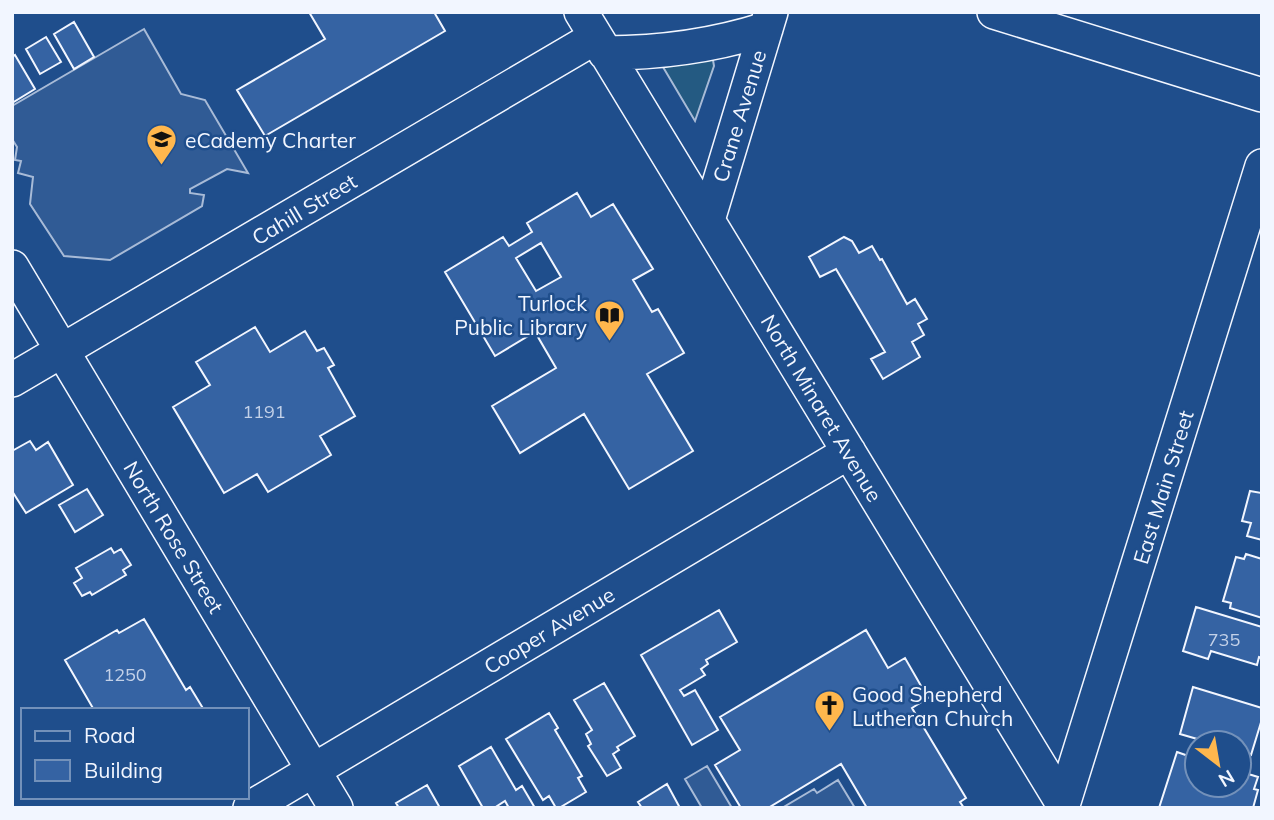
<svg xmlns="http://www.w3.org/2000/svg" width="1274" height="820" font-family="Mulish,sans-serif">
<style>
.green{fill:#245a82;stroke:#a8bbd7;stroke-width:2}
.parking{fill:#305b95;stroke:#a8bbd7;stroke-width:2}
.building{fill:#3563a3;stroke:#f2f6ff;stroke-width:2;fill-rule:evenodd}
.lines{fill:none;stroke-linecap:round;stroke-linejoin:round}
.minor-casing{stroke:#f2f6ff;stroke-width:36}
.minor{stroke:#1f4e8c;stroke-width:33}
.labels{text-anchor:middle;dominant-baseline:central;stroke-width:5;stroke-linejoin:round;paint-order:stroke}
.number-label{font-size:18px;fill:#c3d1e8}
.street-label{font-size:21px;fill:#f2f6ff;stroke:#1f4e8c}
.poi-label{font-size:21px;fill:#f2f6ff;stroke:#1f4e8c;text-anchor:start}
</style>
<rect width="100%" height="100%" fill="#1f4e8c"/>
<path class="green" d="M710,59L713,60L714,66L695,121L663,67Z"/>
<path class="parking" d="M144,29L181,94L205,100L248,173L227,169L190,189V193L204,195L202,206L110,260L64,256L30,204L33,177L18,173L21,161L15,160L17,147L12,139V106Z
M707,766L732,808H702L685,779Z
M838,780L855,808H782L814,789L817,793Z"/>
<path class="building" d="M309,12H434L445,31L265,136L237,90L325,39Z
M74,22L94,57L74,69L54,34Z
M46,37L61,62L40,74L26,49Z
M15,55L35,89L12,103V57Z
M577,193L591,217L613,204L653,269L633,280L652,312L658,309L684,353L647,374L693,451L629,489L584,414L520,453L492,406L556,368L535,332L495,356L445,272L503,237L509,246L532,232L527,223ZM541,243L561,277L536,291L516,258Z
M844,237L852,241L859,253L872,246L880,260L882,259L907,304L915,299L927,319L918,324L924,335L912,342L920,357L883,379L871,359L885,352L836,269L820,277L809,257Z
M255,327L270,352L305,331L317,351L324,348L334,365L328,368L355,416L320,436L331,455L268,492L257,474L224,493L173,407L210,385L196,362Z
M30,441L36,450L48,442L73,485L26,513L12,491V451Z
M87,489L103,515L75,532L59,505Z
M1250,491L1261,493L1262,491V540L1247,536L1251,523L1242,521Z
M111,548L114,553L121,549L131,565L123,570L126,575L92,595L90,592L82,596L74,583L82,578L76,568Z
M1246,554L1262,559V618L1230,608L1231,603L1223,601L1236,557L1244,559Z
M1196,607L1262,627V658L1259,657L1257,665L1211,651L1208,659L1183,651Z
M719,610L737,642L706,660L708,664L701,669L705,675L680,690L684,696L695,690L718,730L692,745L641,655Z
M144,619L186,690L190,687L204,710H108L107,708L94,710L65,660L117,630L119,633Z
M866,630L888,668L905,658L928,698L912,708L966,798L960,802L964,808H867L841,764L768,808H741L715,765L740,750L720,717Z
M604,683L635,736L617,747L619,750L613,754L621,768L607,776L588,746L591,744L586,734L592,730L574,700Z
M1193,687L1262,708V719L1251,755L1239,751V743H1211L1180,734Z
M549,713L558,728L555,730L582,776L578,778L586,792L559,808H556L549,796L543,800L506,739Z
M491,747L516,790L522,786L535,808H509L505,801L494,808H483L459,766Z
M1177,752L1197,759V785H1239V771L1258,777L1254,789L1258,790L1253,808H1159Z
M667,784L680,808H642L638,802Z
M427,785L440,808H399L396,803Z"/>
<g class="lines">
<defs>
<path id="minor" d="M581,12L1063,804
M994,12L1262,95
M605,53C661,53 713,46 766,29
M708,220L771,12
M12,267L336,808
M12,380L596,37
M250,808L849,452
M1062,808L1262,166"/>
</defs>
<use href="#minor" class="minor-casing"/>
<use href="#minor" class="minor"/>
</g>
<defs>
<symbol id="school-pin" viewBox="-11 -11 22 30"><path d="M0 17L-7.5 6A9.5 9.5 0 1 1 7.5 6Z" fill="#ffb74d" stroke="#1f4e8c"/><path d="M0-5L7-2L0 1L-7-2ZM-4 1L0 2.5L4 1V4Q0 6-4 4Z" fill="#111"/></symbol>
<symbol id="library-pin" viewBox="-11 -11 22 30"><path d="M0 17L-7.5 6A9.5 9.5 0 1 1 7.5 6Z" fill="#ffb74d" stroke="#1f4e8c"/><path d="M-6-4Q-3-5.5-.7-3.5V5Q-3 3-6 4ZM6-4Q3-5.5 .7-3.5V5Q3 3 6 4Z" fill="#111"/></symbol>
<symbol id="church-pin" viewBox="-11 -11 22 30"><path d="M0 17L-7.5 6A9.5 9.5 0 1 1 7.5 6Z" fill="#ffb74d" stroke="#1f4e8c"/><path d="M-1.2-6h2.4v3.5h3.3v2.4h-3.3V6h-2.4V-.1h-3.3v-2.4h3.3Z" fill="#111"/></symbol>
</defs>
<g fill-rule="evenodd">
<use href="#school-pin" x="144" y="122" width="35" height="47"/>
<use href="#library-pin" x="592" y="298" width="35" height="47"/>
<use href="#church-pin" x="812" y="688" width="35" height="47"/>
</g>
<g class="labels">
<g class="number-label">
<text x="264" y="411">1191</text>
<text x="1224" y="639">735</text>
<text x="125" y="674">1250</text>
</g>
<g class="street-label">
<text transform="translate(739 116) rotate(-73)">Crane Avenue</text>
<text transform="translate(304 209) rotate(-31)">Cahill Street</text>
<text transform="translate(822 408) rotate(59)">North Minaret Avenue</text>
<text transform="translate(1163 487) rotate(-73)">East Main Street</text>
<text transform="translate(174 537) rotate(59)">North Rose Street</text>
<text transform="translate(549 630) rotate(-31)">Cooper Avenue</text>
</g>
<g class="poi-label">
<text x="185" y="140">eCademy Charter</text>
<text x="587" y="303" text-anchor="end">Turlock<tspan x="587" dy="24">Public Library</tspan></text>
<text x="852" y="694">Good Shepherd<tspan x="852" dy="24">Lutheran Church</tspan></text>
</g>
</g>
<rect width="1274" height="820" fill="none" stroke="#f2f6ff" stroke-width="28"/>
<rect x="21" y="708" width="228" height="91" fill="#1f4e8c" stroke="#7391ba" stroke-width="2"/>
<rect x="35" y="731" width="35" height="10" fill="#1f4e8c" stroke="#7391ba" stroke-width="2"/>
<text x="84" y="743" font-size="21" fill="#f2f6ff">Road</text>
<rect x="35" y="760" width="35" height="21" fill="#3563a3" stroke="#7391ba" stroke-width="2"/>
<text x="84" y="778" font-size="21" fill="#f2f6ff">Building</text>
<g transform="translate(1218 764) rotate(149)"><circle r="33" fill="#1f4e8c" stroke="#7391ba" stroke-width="2"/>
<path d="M0-5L12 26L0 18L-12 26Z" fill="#ffb74d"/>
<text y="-10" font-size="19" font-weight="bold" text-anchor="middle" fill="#f2f6ff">N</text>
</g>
</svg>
